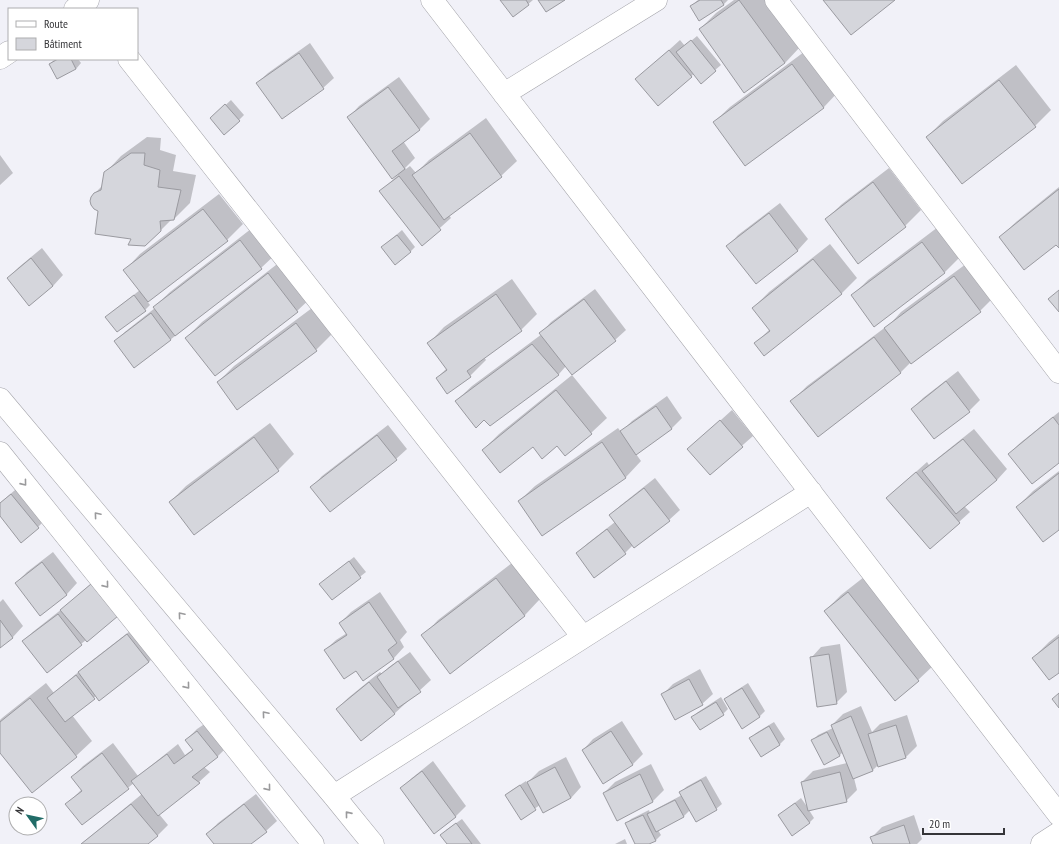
<svg xmlns="http://www.w3.org/2000/svg" width="1059" height="844" font-family="'PT Sans Narrow',sans-serif">
<style>
.shadow{fill:#0003}
.building{fill:#d5d6dc;stroke:#9a9aa0}
.lines{fill:none;stroke-linecap:round;stroke-linejoin:round}
.minor-casing{stroke:#a3a3a9;stroke-width:23}
.minor{stroke:#fff;stroke-width:22}
.oneway{stroke:#9a9a9c}
</style>
<rect width="100%" height="100%" fill="#f1f1f8"/>
<path class="shadow" d="M502,0H533L514,16Z
M698,0H728L723,5L691,6Z
M734,0H767L800,47L785,63L700,29L716,13Z
M697,36L721,65L701,82L694,73L691,77L637,79L680,40L685,46Z
M310,43L334,78L323,88L257,83L268,73Z
M808,49L839,91L824,107L745,165L714,122L730,107Z
M55,59H78L81,63L76,69L50,64Z
M1016,65L1051,110L1035,126L927,137L943,121Z
M399,77L430,119L419,130L403,141L415,158L405,168L406,169L410,166L416,173L429,160L486,118L517,161L501,176L449,215L451,218L422,244L380,192L398,175L349,117L359,106Z
M231,100L244,115L239,120L217,113Z
M147,137L161,138L160,150L176,155L173,171L196,175L190,203L174,219H172L161,230L132,238L99,210L94,194L103,185L105,173L121,156Z
M0,155L13,173L0,185Z
M889,168L921,210L905,226L858,262L826,219L842,204Z
M1059,187V247L1057,244L1000,237L1016,222Z
M219,194L243,224L227,240L147,301L150,305L145,310L117,331L112,312L140,290L125,270L140,254Z
M780,203L808,239L798,250L756,282L728,246L738,235Z
M256,225L277,253L261,268L170,340L115,341L126,331L155,308L154,307L170,292Z
M938,227L960,257L944,273L852,296L868,280Z
M402,230L415,247L410,252L382,247Z
M830,244L857,278L841,294L756,343L770,329L753,308L769,292Z
M42,248L63,275L53,286L8,278L19,267Z
M285,258L313,296L297,311L186,338L202,322Z
M970,261L996,295L980,311L911,362L901,372L818,436L792,401L807,386L891,323L901,312Z
M512,279L537,314L521,330L484,357L486,360L470,376L437,378L447,368L429,343L444,327Z
M595,289L626,330L615,340L566,366L559,374L490,425L484,419L456,401L472,386L542,334L541,333L551,322Z
M312,308L332,334L316,350L218,382L234,366Z
M958,371L980,400L969,411L934,438L912,409L923,398Z
M572,375L607,418L591,433L558,445L483,450L499,434Z
M667,396L682,418L671,429L636,454L641,461L626,477L543,535L519,501L535,486L618,428L621,432L632,421Z
M732,410L753,436L710,474L689,449Z
M1059,412V462L1009,454L1020,443Z
M270,423L294,454L278,470L170,502L186,486Z
M388,425L407,449L396,459L312,487L322,476Z
M974,429L1007,469L997,480L964,506L970,512L959,522L898,488L927,462L929,465Z
M1059,471V529L1017,507L1033,491Z
M655,478L680,510L669,520L633,545L625,553H577L588,543L615,522L610,515L621,505Z
M22,484L48,517L38,527L0,514V503Z
M53,552L77,583L67,594L40,614L16,583L27,572Z
M354,557L366,572L332,599L326,579Z
M512,563L540,599L525,615L450,672L423,636L438,620Z
M102,574L86,640L47,671L23,641L34,631L67,605Z
M864,577L934,665L918,680L825,611L841,595Z
M380,592L407,632L400,640L404,647L394,658L363,679L356,669L325,650L336,640L347,633L340,623L351,612Z
M3,599L23,626L13,637L0,647V602Z
M139,624L159,651L149,662L99,699L97,695L72,715L92,741L76,756L0,751V720L2,718L46,683L54,693L90,662Z
M1059,634V671L1033,658L1049,642Z
M840,644L847,692L836,703L811,658L821,647Z
M410,652L431,680L394,714L337,709L348,698L380,672L382,674L389,667Z
M700,669L713,694L702,704L662,695L673,684Z
M748,683L765,711L760,716L743,727L726,699L731,694Z
M721,697L728,709L723,714L693,717L698,712Z
M861,706L872,732L880,724L907,715L917,746L906,757L879,766V764L872,771L854,778L857,790L846,801L809,810L814,818L809,823L779,815L801,798L808,808L802,782L813,771L847,763L843,752L839,756L813,740L818,735L833,728L832,725L843,714Z
M209,721L228,746L217,757L204,767L210,772L199,782L159,814L168,825L157,836L147,844H81L142,794L134,783L82,824L67,804L82,789L72,777L83,766L113,743L138,776L178,744L185,755L193,749L186,740L197,729Z
M622,721L643,754L632,765L583,750L593,739Z
M774,722L785,739L780,744L761,756L751,739L756,733Z
M566,757L581,787L571,798L540,805L521,818L506,795L512,790L526,781L527,783L539,771Z
M433,761L466,806L456,816L434,832L402,788L412,778Z
M651,764L664,790L653,801L618,819L604,793L615,782Z
M706,776L722,804L716,809L690,810L684,816L658,830L661,835L656,840L647,844H636L626,824L631,819L649,810L650,813L654,810L682,795L681,793L686,787Z
M256,794L277,821L266,831L250,844H215L207,834L218,823Z
M914,815L922,839L917,844H874L871,838L882,827Z
M462,819L481,844H448L446,830Z
M625,839L627,844H615Z"/>
<path class="building" d="M500,0H526L529,5L513,17Z
M538,0H565L546,12Z
M700,0H721L724,5L699,21L690,6Z
M739,0L785,63L744,93L699,29Z
M823,0H895L851,35Z
M691,40L716,71L701,84L676,52Z
M669,50L692,77L658,106L635,79Z
M299,53L324,89L282,119L256,83Z
M58,59H71L76,69L57,79L49,64Z
M792,64L824,108L745,166L713,122Z
M999,80L1036,127L962,184L926,137Z
M388,87L420,130L392,151L405,169L392,179L347,117Z
M225,104L240,121L224,135L210,118Z
M470,133L502,177L444,220L412,175Z
M131,153H145L144,165L160,170L158,187L181,190L174,220L160,221L161,231L145,246L128,245L131,239L95,234L98,211L94,209L91,205L90,201L91,197L94,193L101,190L104,172Z
M399,176L441,230L422,246L379,191Z
M873,182L906,227L858,264L825,219Z
M1059,189V248L1056,245L1024,270L999,237Z
M203,209L228,241L148,302L123,270Z
M769,213L798,251L756,284L726,246Z
M397,235L411,252L395,265L381,247Z
M240,240L262,269L175,336L153,307Z
M922,242L945,273L874,327L851,295Z
M31,258L53,286L29,306L7,278Z
M813,259L842,294L764,356L754,343L770,331L752,308Z
M268,273L298,312L215,376L185,338Z
M954,276L981,312L911,364L884,328Z
M1059,290V312L1048,299Z
M496,294L522,331L467,371L471,377L447,394L436,378L447,370L427,343Z
M134,295L146,311L117,332L105,317Z
M584,299L616,341L572,375L539,333Z
M151,313L171,340L134,368L114,341Z
M296,323L317,351L237,410L217,382Z
M874,337L901,373L818,437L790,401Z
M532,344L559,375L490,426L484,420L476,428L455,401Z
M946,381L970,412L934,439L911,409Z
M556,390L592,434L565,456L557,446L542,459L533,447L500,473L482,450Z
M656,406L672,429L636,455L620,431Z
M1053,417L1059,425V463L1032,484L1008,454Z
M720,420L743,447L710,475L687,449Z
M377,435L397,460L330,512L310,487Z
M254,437L279,471L194,535L169,502Z
M963,439L997,480L956,514L922,471Z
M602,442L626,478L542,536L518,501Z
M916,472L960,523L930,549L886,498Z
M1059,473V530L1043,542L1016,507Z
M644,488L670,521L634,548L609,515Z
M11,494L39,528L21,543L0,516V503Z
M607,529L626,554L594,578L576,553Z
M349,561L361,578L332,600L319,584Z
M42,562L67,595L40,616L15,583Z
M496,578L525,616L450,674L421,635Z
M91,584L118,616L87,642L60,610Z
M848,592L919,681L895,701L824,611Z
M369,602L397,643L388,650L394,659L363,681L356,671L344,679L324,650L347,635L339,623Z
M58,614L82,645L47,673L22,641Z
M0,620L13,638L0,648Z
M127,634L149,662L99,701L78,672Z
M1059,637V673L1049,680L1032,658Z
M829,654L837,704L817,707L810,657Z
M398,661L421,692L398,708L377,677Z
M76,675L95,699L65,722L47,698Z
M689,679L703,705L675,720L661,694Z
M369,682L395,714L361,741L336,709Z
M742,688L760,717L742,729L724,699Z
M1059,693V708L1052,699Z
M30,698L77,757L32,793L0,753V722Z
M716,702L724,715L700,730L691,717Z
M851,716L873,771L853,779L831,725Z
M896,725L906,758L878,767L868,734Z
M769,726L780,745L761,757L749,738Z
M197,731L218,757L192,777L200,783L158,816L131,781L167,754L174,764L193,750L185,740Z
M611,731L633,765L603,784L582,750Z
M827,732L840,756L824,765L811,740Z
M102,753L129,789L82,825L65,804L82,791L71,777Z
M555,767L571,798L543,813L527,782Z
M422,771L456,817L434,834L400,788Z
M840,772L847,802L808,811L801,782Z
M640,774L653,802L617,821L603,793Z
M701,780L717,810L696,822L679,792Z
M520,785L536,810L521,820L505,795Z
M675,800L684,817L656,832L647,814Z
M795,803L810,823L792,836L778,815Z
M131,804L158,836L148,844H81Z
M244,804L267,832L251,844H214L206,834Z
M643,815L656,841L649,844H635L625,823Z
M456,823L472,844H447L440,835Z
M904,825L910,844H873L870,837Z"/>
<g class="lines">
<defs>
<path id="minor" d="M432,0L1059,815
M776,0L1059,372
M75,9L88,0
M0,58L9,52
M129,59L583,637
M504,94L656,0
M0,399L334,796L373,844
M0,453L313,844
M334,796L811,492
M1042,844L1059,833"/>
</defs>
<use href="#minor" class="minor-casing"/>
<use href="#minor" class="minor"/>
</g>
<defs><path id="oneway-chevron" d="M-2-3.5L2.5 0L-2 3.5" fill="none" stroke-width="1.6" stroke-linecap="round" stroke-linejoin="round"/></defs>
<g class="oneway">
<use href="#oneway-chevron" transform="translate(24 483) rotate(51)"/>
<use href="#oneway-chevron" transform="translate(97 515) rotate(-130)"/>
<use href="#oneway-chevron" transform="translate(106 585) rotate(51)"/>
<use href="#oneway-chevron" transform="translate(181 615) rotate(-130)"/>
<use href="#oneway-chevron" transform="translate(187 686) rotate(51)"/>
<use href="#oneway-chevron" transform="translate(265 714) rotate(-130)"/>
<use href="#oneway-chevron" transform="translate(268 788) rotate(51)"/>
<use href="#oneway-chevron" transform="translate(348 814) rotate(-129)"/>
</g>
<rect x="8" y="8" width="130" height="52" fill="#ffffff" stroke="#aeaeaf"/>
<rect x="16" y="21" width="20" height="6" fill="#ffffff" stroke="#aeaeaf"/>
<text x="44" y="28" font-size="12" fill="#353538">Route</text>
<rect x="16" y="38" width="20" height="12" fill="#d5d6dc" stroke="#aeaeaf"/>
<text x="44" y="48" font-size="12" fill="#353538">Bâtiment</text>
<g transform="translate(28 816) rotate(303)"><circle r="19" fill="#ffffff" stroke="#aeaeaf"/>
<path d="M0-3L7 15L0 10L-7 15Z" fill="#216c68"/>
<text y="-6" font-size="11" font-weight="bold" text-anchor="middle" fill="#353538">N</text>
</g>
<path d="M923 828v6h81v-6" fill="none" stroke="#353538" stroke-width="2"/>
<text x="929" y="828" font-size="12" fill="#353538" stroke="#ffffff" stroke-width="3" paint-order="stroke">20 m</text>
</svg>
